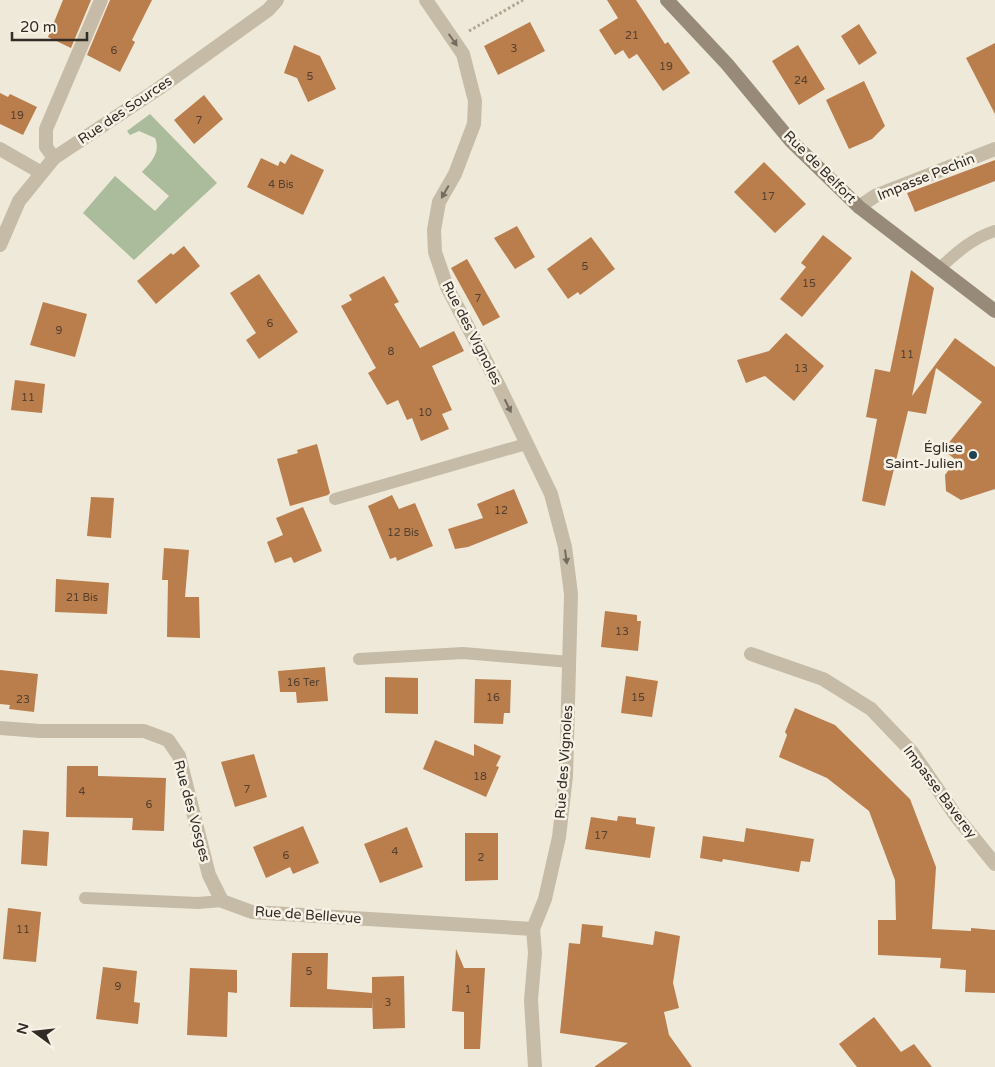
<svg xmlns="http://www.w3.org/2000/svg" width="995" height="1067" font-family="'Varela Round',sans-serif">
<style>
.green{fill:#aabc9b}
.building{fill:#ba7d4c}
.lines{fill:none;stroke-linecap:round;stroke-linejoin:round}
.path{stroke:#b0a591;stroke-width:3;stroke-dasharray:2.5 2.5;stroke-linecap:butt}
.service{stroke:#c5bba7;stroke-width:12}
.minor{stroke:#c5bba7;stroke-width:14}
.tertiary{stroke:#c5bba7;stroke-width:14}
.secondary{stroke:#988a78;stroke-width:14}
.oneway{fill:#746c61}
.poi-dot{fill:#20434f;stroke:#f7f2e5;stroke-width:2}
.labels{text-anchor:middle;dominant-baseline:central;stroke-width:5;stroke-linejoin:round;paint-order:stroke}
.number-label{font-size:11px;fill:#544030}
.street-label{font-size:14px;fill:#322c27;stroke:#f7f2e5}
.poi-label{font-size:14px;fill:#322c27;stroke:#f7f2e5;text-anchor:end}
</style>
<rect width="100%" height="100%" fill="#eee9d9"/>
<path class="green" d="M150,114L217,183L134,260L83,213L115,176L155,211L169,196L142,172C151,162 161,153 155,138L139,131L130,135L127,131Z"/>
<path class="building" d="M63,0H91L71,48L48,37Z
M110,0H152L132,40L135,42L120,72L87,55Z
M607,0H636L665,44L668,42L690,73L663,91L637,54L629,59L623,50L615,55L599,30L618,18Z
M530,22L545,51L498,75L484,46Z
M859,24L877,53L859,65L841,36Z
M995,43V114L966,58Z
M294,45L320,56L336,89L308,102L297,78L284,73Z
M798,45L825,89L799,105L772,61Z
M864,81L885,126L872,139L849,149L826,100Z
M0,93L8,97L10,94L37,107L23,135L0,124Z
M204,95L223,119L194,144L174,120Z
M291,154L324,170L303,215L247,187L261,158L278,166L280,161L285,164Z
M995,160V181L915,212L907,193Z
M764,162L806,204L775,233L734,192Z
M517,226L535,257L515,269L494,238Z
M823,235L852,258L802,317L780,299L806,267L801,263Z
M591,237L615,269L580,295L578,292L568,299L547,269Z
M184,246L200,266L156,304L137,281L171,253L173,255Z
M467,259L500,317L483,326L451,268Z
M911,270L934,288L912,396L955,338L995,367V489L961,500L946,491L945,475L956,460L947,453V445L982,402L936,368L926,414L908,411L885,506L862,501L877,419L866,417L875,369L890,372Z
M259,274L298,332L259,359L246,340L256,333L230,293Z
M384,276L399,302L394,304L420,348L454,331L464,351L432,366L452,410L442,414L449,429L421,441L412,418L407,420L398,400L387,405L368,373L376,368L341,306L352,300L349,295Z
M43,302L87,314L75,357L30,345Z
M786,333L824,366L794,401L765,376L746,383L737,360L769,351Z
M15,380L45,384L42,413L11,410Z
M317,444L330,493L328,495L290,506L277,459L298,453L297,450Z
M514,489L528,523L468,547L455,549L448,529L483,518L477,504Z
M392,495L399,509L415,503L433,546L397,561L396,557L390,559L368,506Z
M91,497L114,498L111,538L87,536Z
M303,507L322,551L294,563L291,557L275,563L267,542L283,535L276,518Z
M164,548L189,550L185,597H199L200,638L167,637L168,580H162Z
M56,579L109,583L107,614L55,612Z
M605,611L637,615V621H641L638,651L601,647Z
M325,667L328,701L297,703L296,692H280L278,671Z
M0,670L38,674L34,712L9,709L10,705L0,704Z
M626,676L658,681L652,717L621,713Z
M385,677L418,678V714L385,713Z
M475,679L511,680L510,713H504L503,724L474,723Z
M795,708L835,725L910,799L936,867L932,929L971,931V928L995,930V993L965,992L966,970L940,968L941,958L878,955V920H896L895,880L869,811L827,778L779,757L787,735L785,732Z
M435,740L474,756V744L501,756L496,766L499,767L486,797L423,769Z
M254,754L267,797L235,807L221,762Z
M67,766H98V776L166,778L164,831L132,830L133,818L66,817Z
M618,816L636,818V824L655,827L650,858L585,849L591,817L617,821Z
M303,826L319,863L293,874L290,867L266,878L253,847Z
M407,827L423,867L380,883L364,844Z
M746,828L814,839L810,862L801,861L799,872L723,859L722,862L700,858L703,836L744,842Z
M23,830L49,832L47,866L21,864Z
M465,833H498V880L465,881Z
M8,908L41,912L36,962L3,959Z
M582,924L603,926L602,937L653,945L655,931L680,936L673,983L679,1008L664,1012L669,1035L692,1067H594L628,1043L560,1033L569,943L580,944Z
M456,949L464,968H485L480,1049H464V1012L452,1011Z
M292,953H328L327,989L372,993V977L404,976L405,1028L373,1029L372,997V1008L290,1007Z
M103,967L137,971L134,1002L140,1003L138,1024L96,1019Z
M190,968L237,970V993L228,992L227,1037L187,1035Z
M874,1017L901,1052L914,1044L932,1067H857L839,1044Z"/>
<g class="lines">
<path class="path" d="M469,31L523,0"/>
<path class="service" d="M940,268C957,252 973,238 995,231
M335,499L526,444
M359,659L463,653L570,662
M85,898L198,903L222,901"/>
<path class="minor" d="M426,0L463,54L475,101L474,124L455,174L439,202L434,230L435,252L447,287L499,386L551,494L565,547L571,594L566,776L559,837L545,899L533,929L535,953L531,1000L535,1067
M0,149L40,172
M54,158L46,147V129L101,0
M859,207L875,196L995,149
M751,654L823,679L871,709L912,752L956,816L995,864
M0,728L40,731H144L168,740L179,756L209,875L222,901L252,912L533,929"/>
<path class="tertiary" d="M0,245L19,201L54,158L158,89L268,10L277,0"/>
<path class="secondary" d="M667,0L727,64L791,141L859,207L995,311"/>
</g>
<defs><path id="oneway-solid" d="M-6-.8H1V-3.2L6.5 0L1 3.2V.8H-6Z" transform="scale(1.25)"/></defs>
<g class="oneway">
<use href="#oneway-solid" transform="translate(453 40) rotate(55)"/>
<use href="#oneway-solid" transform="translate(445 192) rotate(120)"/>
<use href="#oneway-solid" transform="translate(508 406) rotate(64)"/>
<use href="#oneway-solid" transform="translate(566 557) rotate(82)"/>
</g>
<circle class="poi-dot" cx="973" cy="455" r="5"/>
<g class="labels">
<g class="number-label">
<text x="632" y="35">21</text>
<text x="514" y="48">3</text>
<text x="114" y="50">6</text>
<text x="666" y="66">19</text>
<text x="310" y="76">5</text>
<text x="801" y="80">24</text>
<text x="17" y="115">19</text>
<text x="199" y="120">7</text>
<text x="281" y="184">4 Bis</text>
<text x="768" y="196">17</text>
<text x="585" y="266">5</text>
<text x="809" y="283">15</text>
<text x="478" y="298">7</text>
<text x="270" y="323">6</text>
<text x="59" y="330">9</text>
<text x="391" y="351">8</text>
<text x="907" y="354">11</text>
<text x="801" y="368">13</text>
<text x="28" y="397">11</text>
<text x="425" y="412">10</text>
<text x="501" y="510">12</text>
<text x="403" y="532">12 Bis</text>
<text x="82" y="597">21 Bis</text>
<text x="622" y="631">13</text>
<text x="303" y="682">16 Ter</text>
<text x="493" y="697">16</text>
<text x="638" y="697">15</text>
<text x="23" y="699">23</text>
<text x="480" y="776">18</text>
<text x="247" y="789">7</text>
<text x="82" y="791">4</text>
<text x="149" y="804">6</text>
<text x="601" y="835">17</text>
<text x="395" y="851">4</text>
<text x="286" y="855">6</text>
<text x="481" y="857">2</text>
<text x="23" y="929">11</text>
<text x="309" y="971">5</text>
<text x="118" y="986">9</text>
<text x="468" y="989">1</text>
<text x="388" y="1002">3</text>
</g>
<g class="street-label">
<text transform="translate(125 110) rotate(-34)">Rue des Sources</text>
<text transform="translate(820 167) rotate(45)">Rue de Belfort</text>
<text transform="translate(926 177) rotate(-22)">Impasse Pechin</text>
<text transform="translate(472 333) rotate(63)">Rue des Vignoles</text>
<text transform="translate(564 762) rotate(-86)">Rue des Vignoles</text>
<text transform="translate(940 792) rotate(53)">Impasse Baverey</text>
<text transform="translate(192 811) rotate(75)">Rue des Vosges</text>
<text transform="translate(308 915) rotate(4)">Rue de Bellevue</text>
</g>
<g class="poi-label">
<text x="963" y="447">Église<tspan x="963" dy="16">Saint-Julien</tspan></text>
</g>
</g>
<g transform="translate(35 1032) rotate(285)" stroke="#f7f2e5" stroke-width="4" paint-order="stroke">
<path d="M0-4L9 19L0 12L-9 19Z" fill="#322c27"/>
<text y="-8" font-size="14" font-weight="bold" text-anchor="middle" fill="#322c27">N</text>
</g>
<path d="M12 32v8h75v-8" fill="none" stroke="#322c27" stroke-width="2.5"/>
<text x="20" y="32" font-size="15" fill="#322c27" stroke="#f7f2e5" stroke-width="4" paint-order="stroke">20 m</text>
</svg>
